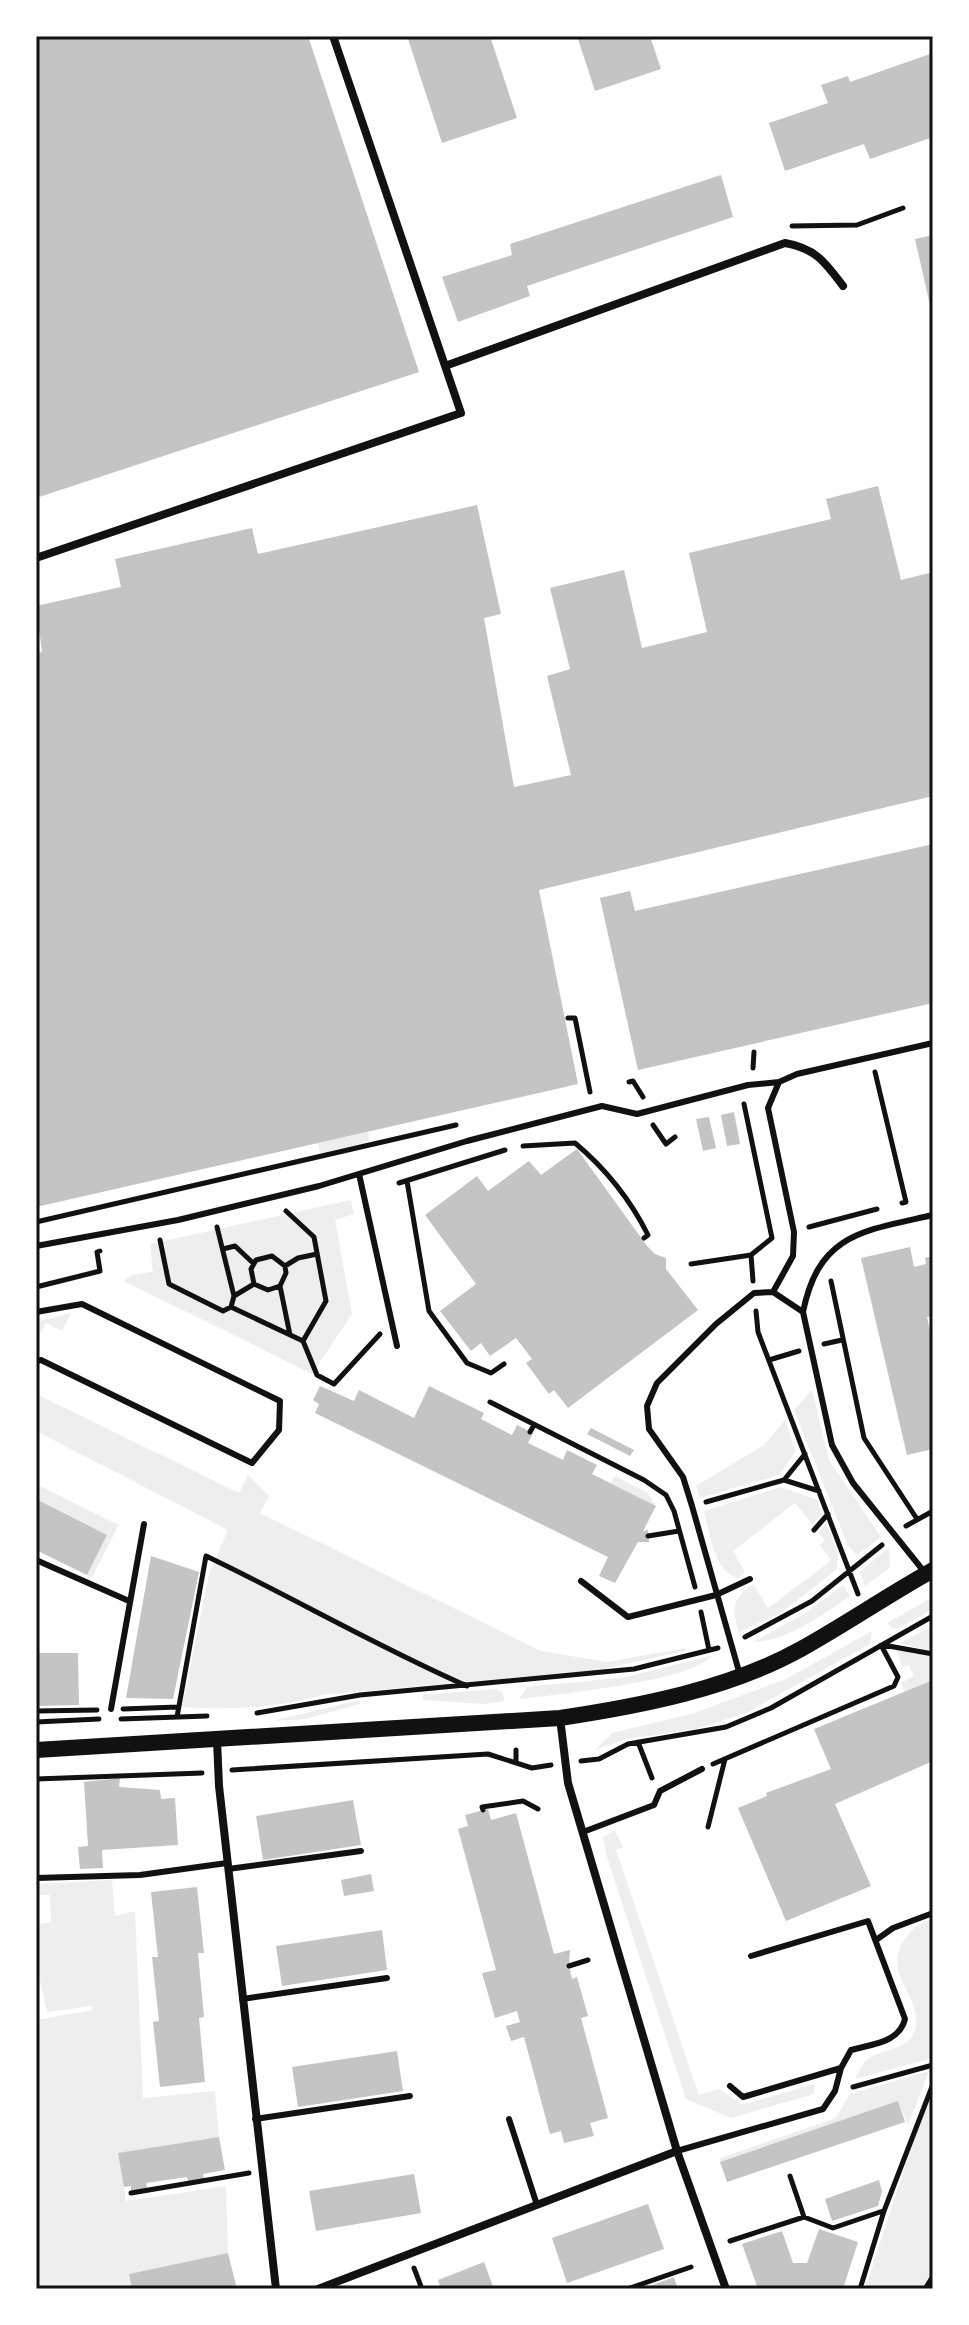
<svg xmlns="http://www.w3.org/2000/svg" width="969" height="2325" font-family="Rubik,sans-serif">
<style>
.green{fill:#eee}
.building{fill:#c4c4c4}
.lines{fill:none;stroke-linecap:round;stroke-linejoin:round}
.path{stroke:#111;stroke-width:5}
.service{stroke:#111;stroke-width:6}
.minor{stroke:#111;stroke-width:8}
.secondary{stroke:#111;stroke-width:16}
.neatline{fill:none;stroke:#111;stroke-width:3}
</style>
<rect width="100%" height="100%" fill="#fff"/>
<path class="green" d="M368,1132L369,1140L365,1143L320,1153L318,1143Z
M351,1200L354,1214L335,1220L352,1314L312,1374L124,1281L132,1275L153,1272L150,1244Z
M71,1313L62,1331L46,1323L36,1341L39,1321Z
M812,1390L829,1460L881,1537L857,1555L848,1546L794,1410Z
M36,1394L239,1493L248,1475L269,1496L260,1513L541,1651L607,1662L685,1648V1651L598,1670L323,1695C275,1708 231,1710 182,1707L209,1574L228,1530L36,1431Z
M785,1420L796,1451L779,1475L700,1498L696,1486L764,1445Z
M615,1476L648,1493L656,1506L610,1483Z
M36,1484L119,1525L92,1577L87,1575L107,1535L36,1499Z
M781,1487L817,1500L822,1513L813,1525L795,1503L733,1551L745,1572L738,1578C713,1571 710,1532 704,1511Z
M826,1523L838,1553L837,1569L781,1613L739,1632C731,1609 732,1599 753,1584L768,1608L831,1561L820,1545L825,1541L819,1533Z
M889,1547L890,1568L865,1586L860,1572Z
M843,1585L850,1596C823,1614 786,1642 753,1642L804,1614Z
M933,1597V1609L899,1628L894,1629L887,1623Z
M933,1626V1652L899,1643Z
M872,1631L870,1644L746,1713L696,1729L627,1739L595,1750L612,1733L695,1713L786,1679Z
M902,1648L933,1657V1680L905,1692L901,1683L914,1676L909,1665L903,1667L896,1651Z
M711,1656C694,1681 553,1695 519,1699L527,1687L626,1677Z
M495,1689L502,1692L505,1701L483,1704L423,1700V1695Z
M360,1700V1704L305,1719L272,1721Z
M615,1831L623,1847L616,1850L699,2095L719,2089L741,2104L749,2103L814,2084V2094L731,2118L686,2099L607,1857L603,1837Z
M112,1880L115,1916L135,1911L143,2098L215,2091L219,2137L119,2153L126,2201L226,2186L228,2253L129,2274L132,2289H36V2020L93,2010L92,2006L47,2012L36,1962V1925L51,1922L50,1895H36V1884Z
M933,1919V2058L855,2079C858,2074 861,2067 864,2063C878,2046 908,2054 915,2030C924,1995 877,1972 908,1935C916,1925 921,1922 933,1919Z
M929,2071L908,2125L898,2102L720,2162V2158L831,2120L837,2116L850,2094Z
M933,2092V2289H865L914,2139Z"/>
<path class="building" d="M36,36H308L419,372L36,498Z
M407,36H490L517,118L442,143Z
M577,36H650L661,69L595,91Z
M933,53V137L870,159L864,144L785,171L769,123L828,103L821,85L848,76L850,82Z
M721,175L733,217L527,286L530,296L458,322L442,277L512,255L510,244Z
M933,235V314H932L915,239Z
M878,486L901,580L933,572V796L539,890L578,1084L36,1207V653L42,652L36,606L121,587L115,559L252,528L258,554L477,505L501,614L484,618L514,787L571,775L547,676L570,669L550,588L624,570L642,648L707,632L689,553L831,519L826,499Z
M933,844V1003L638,1070L600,898L630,891L635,911Z
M734,1112L740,1144L727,1146L721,1115Z
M709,1117L716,1148L703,1151L696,1119Z
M577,1149L647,1246L655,1254L666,1258V1269L698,1310L568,1408L554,1390L549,1394L526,1363L532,1359L516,1338L490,1356L481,1343L471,1351L440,1311L476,1284L425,1215L477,1176L488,1191L529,1161L541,1175Z
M910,1247L914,1267L926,1264L925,1258L933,1256V1316L927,1317L933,1346V1449L907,1455L861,1258Z
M320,1386L354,1401L359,1390L414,1418L429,1386L484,1413L481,1419L512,1435L517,1425L533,1433L528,1443L563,1460L567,1450L597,1465L592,1474L656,1506L643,1531L648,1530L649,1542H638L615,1583L599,1576L608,1557L315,1413L319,1404L313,1400Z
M591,1428L634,1450L630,1456L587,1434Z
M36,1499L107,1535L87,1575L36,1550Z
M151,1556L199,1572L173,1699L126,1698Z
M36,1653H78L79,1705L36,1706Z
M933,1680V1761L835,1804L871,1886L786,1921L738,1808L767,1796L766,1793L831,1769L814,1729Z
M120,1778L119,1787L160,1790L161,1799L175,1798L178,1845L102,1850L103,1868L80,1869L78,1847L88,1846L84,1782Z
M353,1800L361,1845L263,1860L256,1816Z
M488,1809L491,1820L516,1813L554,1954L570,1950L569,1966L572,1979L577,1977L588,2016L581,2018L608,2118L590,2123L594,2136L564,2143L561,2131L550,2134L524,2037L511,2041L506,2026L520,2022L517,2011L495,2018L482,1973L496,1970L458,1829L468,1826L465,1815Z
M371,1874L374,1891L344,1896L341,1880Z
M197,1887L204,1953H198L204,2017L199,2018L205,2082L160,2087L153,2022L159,2021L152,1957H158L151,1892Z
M382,1930L387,1970L282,1986L276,1946Z
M397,2051L403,2091L298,2107L292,2067Z
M898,2101L905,2122L727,2182L720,2162Z
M219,2137L225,2170L203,2174L204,2179L188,2182L187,2177L146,2183L147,2188L131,2191V2186L124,2187L118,2153Z
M414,2174L421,2213L316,2231L309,2191Z
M879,2180L882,2191L878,2206L832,2221L825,2199Z
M648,2204L664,2249L567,2283L552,2238Z
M819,2229L858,2242L843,2289H758L742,2244L782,2231L793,2263H807Z
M228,2253L236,2285L218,2289H132L129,2274Z
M484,2262L494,2289H441L438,2280Z
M674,2277L678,2289H642Z"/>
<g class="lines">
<path class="path" d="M792,226L857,225L903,208
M568,1018H575L590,1092
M753,1068L754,1052
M875,1072L906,1202L902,1203
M629,1082L633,1081L643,1097
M744,1104L772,1238L751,1255
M653,1125L666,1144L675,1137
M523,1146L575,1143C606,1169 630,1199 648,1235L644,1238
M407,1181L429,1311L467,1363L491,1373L504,1364
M399,1183L505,1150
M286,1211L314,1237L326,1301L303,1341
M36,1222L456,1125
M217,1227L234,1296L231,1307
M809,1227L877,1209
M160,1240L169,1284L223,1311L231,1307L303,1341L317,1375L334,1384L380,1334
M223,1249L235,1246L253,1263
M691,1264L751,1255L753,1281
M285,1266L286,1273L280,1286L268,1290L254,1284L251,1269L256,1260L272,1256L285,1266L298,1258L317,1254
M831,1281L864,1438L917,1519
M280,1286L290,1335
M36,1287L100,1271L97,1252L100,1251
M234,1296L254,1284
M756,1311L758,1332L858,1594
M824,1344L842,1340
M769,1360L799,1351
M490,1402L644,1480L666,1495L674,1511L695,1587
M530,1432L534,1425
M784,1480L805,1454
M706,1502L784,1480L819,1491
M906,1526L933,1511
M814,1530L828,1514
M648,1536L679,1531
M701,1612L709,1650
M745,1637L812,1601L882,1545
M883,1645L933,1654
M123,1709L178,1707
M36,1711L97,1710
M257,1713L360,1695L634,1669L718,1648
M177,1717L206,1556C294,1598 378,1647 467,1686
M121,1719L207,1716
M36,1722L99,1719
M638,1742L652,1778
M516,1750V1762
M581,1761L599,1759L628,1744L726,1727L771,1708L933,1616
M713,1764L894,1686L898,1677L881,1645
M232,1770L488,1754L532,1768L551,1765
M36,1779L202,1773
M483,1810L482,1807L523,1801L538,1809
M708,1827L725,1759
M569,1966L588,1960
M853,2087L933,2065
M790,2176L804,2217
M131,2193L249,2173
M730,2241L804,2217L833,2228L883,2211
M414,2268L422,2289
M627,2289L691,2267
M860,2289L884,2211L933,2084
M925,2289L933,2276"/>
<path class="service" d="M359,1174L397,1346
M36,1246L178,1220L319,1186L467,1141L602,1106L637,1114L748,1085L779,1082
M773,1292L793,1256L794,1232L768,1108L779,1082L797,1074L933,1043
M36,1312L82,1304L280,1401L279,1430L252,1463L41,1360L36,1361
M803,1312C819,1233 863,1231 933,1215
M36,1560L129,1601
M581,1581L628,1617L716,1595L750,1579
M740,1675L692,1506L683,1477L649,1429L647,1406L657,1383L716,1324L754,1293L773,1292L803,1312L832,1445L853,1483L926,1574
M111,1709L144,1524
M583,1832L654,1805L660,1791L702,1769
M228,1869L361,1851
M36,1878L140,1875L227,1863
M876,1940L893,1928L933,1913
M242,1999L387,1978
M730,2086L743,2097L841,2068L851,2050C872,2044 899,2043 905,2019L868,1921L751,1956
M255,2119L410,2096
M509,2119L537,2205
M677,2151L823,2109L835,2091L841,2068"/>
<path class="minor" d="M445,366L785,243C815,248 825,262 843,286
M36,558L461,413L333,36
M560,1718L568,1783L677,2151L726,2289
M217,1740L219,1786L276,2289
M318,2289L677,2151"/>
<path class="secondary" d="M36,1750L560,1718C640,1706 729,1689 801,1649C846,1624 888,1595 933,1570"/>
</g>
<rect width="969" height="2325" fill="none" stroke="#ffffff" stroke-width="76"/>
<rect x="38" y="38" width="893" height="2249" class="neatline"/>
</svg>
